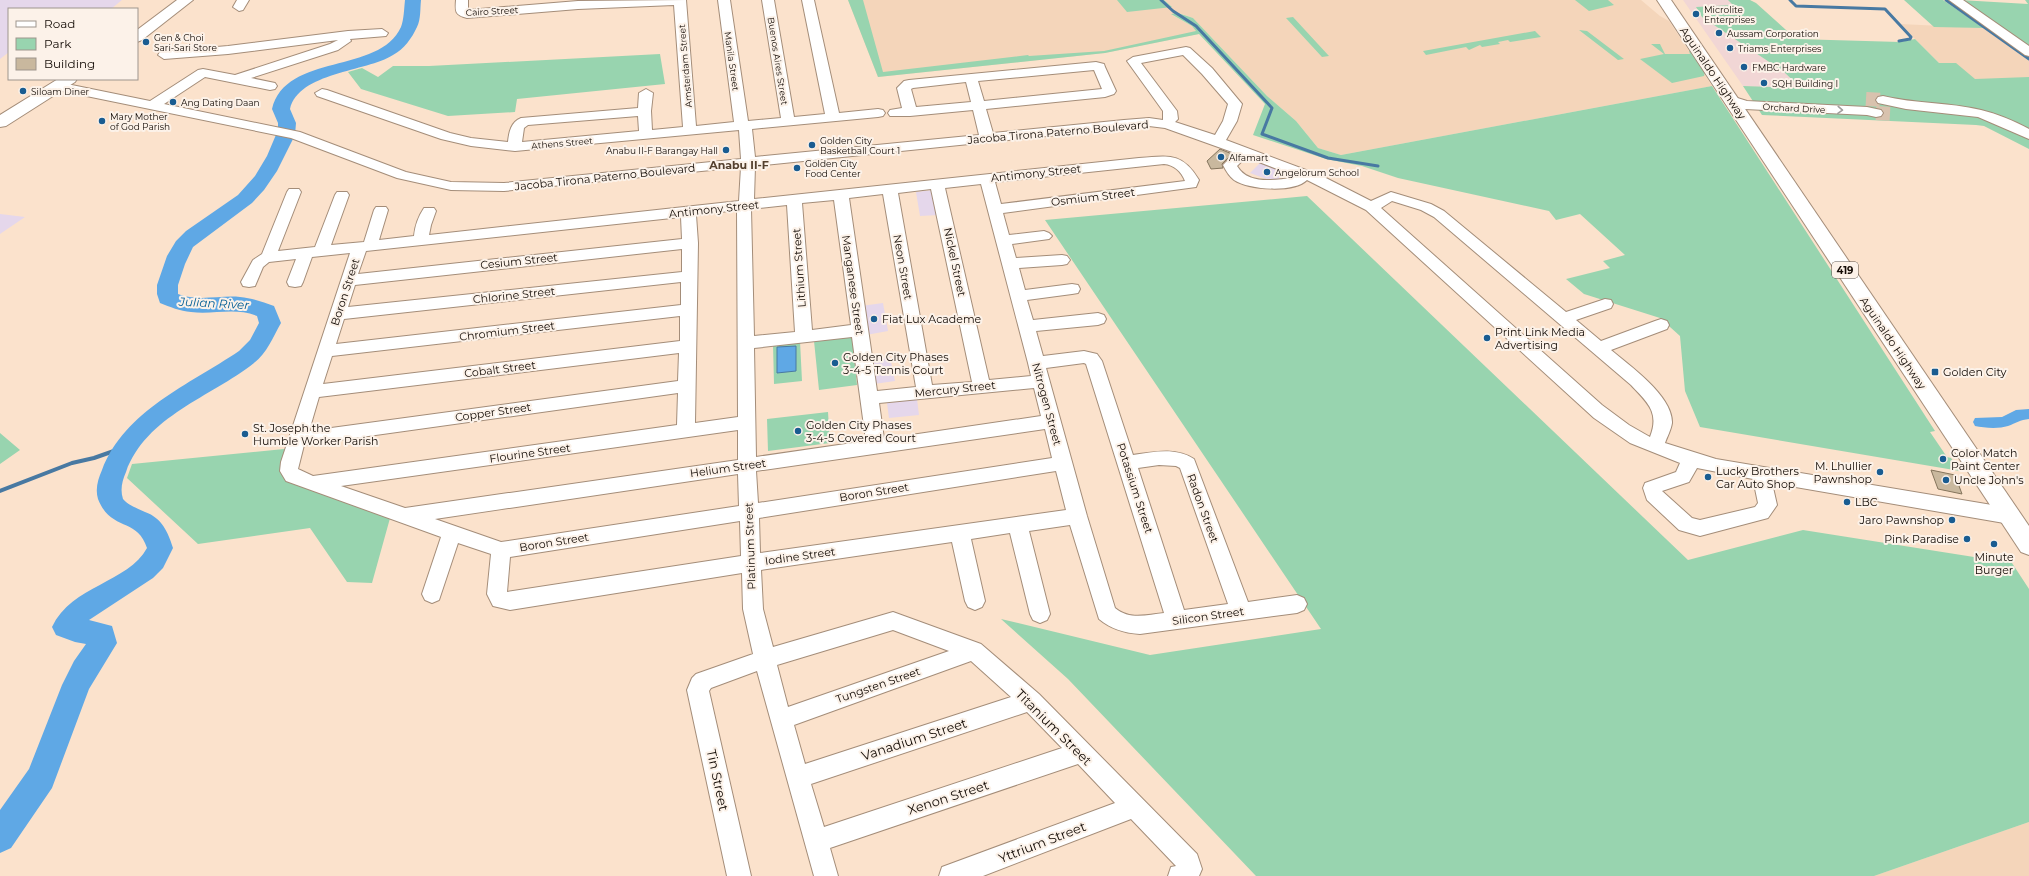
<svg xmlns="http://www.w3.org/2000/svg" width="2029" height="876" font-family="Montserrat,sans-serif">
<style>
.commercial{fill:#f1d6d5}
.built{fill:#f4d5ba}
.education{fill:#e5d7eb}
.green{fill:#98d4af}
.water{fill:#5fa8e5;stroke:#4879a2}
.lines{fill:none;stroke-linecap:round;stroke-linejoin:round}
.stream-far1{stroke:#4879a2;stroke-width:3}
.stream{stroke:#4879a2;stroke-width:4}
.canal{fill:#5fa8e5;fill-rule:evenodd}
.river{fill:#5fa8e5;fill-rule:evenodd}
.building{fill:#c9b89e;stroke:#84745c}
.minor-tunnel{stroke:#d8c2ae;stroke-width:14;stroke-dasharray:14 6;stroke-linecap:butt}
.minor-casing{stroke:#a48d79;stroke-width:2}
.major-casing{stroke:#a48d79;stroke-width:2}
.highway-casing{stroke:#a48d79;stroke-width:2}
.minor{fill:#fff;fill-rule:evenodd}
.major{fill:#fff;fill-rule:evenodd}
.highway{fill:#fff;fill-rule:evenodd}
.oneway{stroke:#a09d9b}
.poi-dot{fill:#195c91;stroke:#fcf2e9;stroke-width:1.5}
.labels{text-anchor:middle;dominant-baseline:central;stroke-width:4;stroke-linejoin:round;paint-order:stroke}
.far-poi-label{font-size:9px;fill:#120a04;stroke:#fcf2e9;text-anchor:start}
.far-street-label{font-size:9px;fill:#120a04;stroke:#fcf2e9}
.shield{fill:#fcf2e9;stroke:#585049;stroke-width:1}
.shield-label{font-size:10px;font-weight:bold;fill:#120a04}
.street-label{font-size:11px;fill:#120a04;stroke:#fcf2e9}
.far-quarter-label{font-size:11px;font-weight:bold;fill:#54402e;stroke:#fcf2e9}
.poi-label{font-size:11px;fill:#120a04;stroke:#fcf2e9;text-anchor:start}
.water-label{font-size:12px;font-style:italic;fill:#005c94;stroke:#fcf2e9}
.near-street-label{font-size:13px;fill:#120a04;stroke:#fcf2e9}
</style>
<rect width="100%" height="100%" fill="#fbe2cc"/>
<path class="commercial" d="M1683,0H1728L1733,5L1696,8L1702,17L1784,72L1802,89L1743,86Z"/>
<path class="built" d="M848,0H1158L1172,7L1164,0H1641L1660,16L1669,21L1712,86L1341,155L1318,148L1296,121L1267,96L1193,18L1179,13L1172,15L1192,26L1199,34L1105,53L878,77Z
M1900,24L1984,28L2029,61V102L1974,98Z
M2029,822V876H1874Z"/>
<path class="education" d="M0,0H122L111,9H9V52L0,59Z
M1260,163L1285,172L1275,182L1250,173Z
M933,190L939,215L920,216L916,192Z
M0,214L25,217L0,234Z
M883,303L888,331L866,335L861,306Z
M890,357L895,381L874,384L870,360Z
M917,399L919,415L889,418L887,403Z"/>
<path class="green" d="M848,0H863L883,72L1028,55L1029,56L1104,51L1196,31L1192,26L1171,14L1178,13L1193,18L1267,96L1296,121L1318,148L1341,155L1712,86L1935,431L1930,432L1947,457L1951,458L1960,471L1700,427L1685,391L1680,336L1660,318L1584,294L1566,279L1610,268L1603,261L1625,255L1580,214L1556,220L1549,211L1398,178L1362,166L1326,159L1253,135L1265,104L1199,34L1105,53L878,77Z
M1117,0H1164L1172,7L1127,12Z
M1575,0H1608L1614,5L1589,11Z
M1728,0H1750L1756,3L1796,39L1900,42L1915,39L1939,63H1956L1975,79L2029,77V149L1984,126L1976,125L1762,115L1743,86L1801,88L1784,72L1702,17L1696,7L1733,5Z
M1904,0H1943L1984,28L1934,27Z
M1960,0L2028,4L2025,0H2029V49Z
M1293,17L1329,56L1322,57L1286,18Z
M1579,30L1587,31L1624,59L1618,60Z
M1535,31L1541,37L1510,42L1508,40L1498,42L1500,44L1482,47L1480,45L1469,50L1466,47L1426,55L1423,51Z
M1651,44H1660L1665,54H1690L1689,51H1691L1705,72L1704,76L1672,83L1640,59L1664,54Z
M660,54L665,84L517,99L515,112L448,116L361,89L348,72L362,68L378,77L393,66H429Z
M1307,196L1688,560L1803,530L2012,563L2029,589V822L1874,876H1256L1068,679L1001,619L1150,655L1321,629L1045,220Z
M852,337L857,385L819,390L814,341Z
M800,341L802,381L774,384L773,344Z
M828,412L830,443L768,451L767,419Z
M0,433L20,450L0,464Z
M294,448L288,471L392,511L372,583L347,582L310,528L198,544L127,478L132,464Z"/>
<path class="water" d="M796,346V371L777,373V347Z"/>
<g class="lines">
<path class="stream-far1" d="M1161,0L1173,11L1196,26L1272,108L1262,134L1328,158L1378,166
M1790,0L1796,6L1885,9L1911,37L1910,39L1899,41
M1946,0L2029,59"/>
<path class="stream" d="M0,491L72,463L94,458L128,446"/>
<path class="canal" d="M2029,409V419C2020,420 2016,423 2008,426C1999,429 1984,428 1975,426L1973,422L1975,418L2002,417L2016,410Z"/>
<path class="river" d="M405,0H421C420,9 421,19 417,27C412,38 404,49 393,55C366,72 299,72 290,109L296,123L295,135L277,171L264,190L252,203L193,247L185,264L178,285V294C198,302 220,295 240,297C252,298 263,302 274,306L281,323C273,337 267,353 254,363C211,397 146,416 126,472C122,481 120,490 123,499C129,506 137,508 145,512C162,518 168,532 173,548L163,568L153,578L89,620L112,626L117,643L89,689L52,788L11,848L0,853V810L29,769L62,685L74,661L86,644L75,642L56,635L52,627C72,585 128,583 147,548C137,517 111,532 98,499C95,489 98,479 102,470C125,410 189,385 239,351L250,340L259,323L257,316C235,307 213,315 191,312C180,311 170,307 160,303L157,294V285L167,256L176,241L186,231L238,195L255,176L267,156L278,130V123L272,109C286,52 379,75 401,27C404,19 404,9 405,0Z"/>
</g>
<path class="building" d="M1220,149L1232,154L1222,164L1223,168L1211,169L1207,161Z
M1931,470L1955,475L1962,494L1938,489Z"/>
<g class="lines">
<path class="minor-tunnel" d="M1866,99L1883,100
M1876,113L1893,114"/>
<defs>
<path id="minor" d="M237,0H249L243,10L239,11L233,7Z
M456,0H468V10L578,1L686,0L696,126L734,122L718,0H730L748,121L781,118L762,0H774L794,117L825,114L802,0H814L839,113L878,109L883,110L885,113L883,116L878,117L752,129L755,157L979,135L973,110L910,116H890L888,113L890,110L902,108L897,88L904,81L909,80L1096,62L1104,64L1105,67L1116,91L1114,94L1105,97L986,109L993,133L1124,120L1149,118L1163,120V111L1127,61L1133,57L1186,47L1190,48L1212,68L1242,104L1237,121L1226,140L1322,176L1371,201L1391,192L1431,204L1444,211L1566,312L1605,299L1611,300L1613,304L1611,308L1576,320L1601,341L1655,321L1661,319L1667,321L1669,325L1667,329L1611,350C1630,366 1673,396 1672,423C1671,430 1667,437 1665,443L1716,459L2010,508L2017,511L2020,516L2017,521L2010,524L1772,483L1777,505L1768,518L1700,536L1679,530L1647,500L1643,488L1645,483L1676,472L1680,463L1630,443L1594,418L1366,210L1307,180C1294,193 1249,190 1234,180C1229,176 1226,171 1223,165L1235,153L1165,128L1149,126L1124,128L755,166L754,199L1139,158C1169,156 1182,152 1199,180L1196,187L1003,213L1009,235L1044,231L1049,233L1052,236L1049,239L1012,244L1016,258L1062,255L1067,256L1070,260L1067,264L1062,265L1019,268L1025,290L1072,284L1078,285L1080,289L1078,293L1072,294L1027,300L1033,320L1098,313L1104,315L1106,319L1104,323L1098,325L1036,331L1043,356L1084,351L1097,354L1102,361L1133,455C1154,452 1176,447 1194,459L1248,602L1297,595L1304,598L1307,604L1304,610L1297,613L1140,634C1125,633 1111,629 1099,619L1070,525L1029,531L1050,614L1047,620L1040,623L1033,620L1030,614L1010,533L971,539L985,601L982,607L975,610L968,607L965,601L952,542L761,570L763,609L773,647L893,612L981,644L1039,694L1197,854L1202,869L1199,876H1168L1171,867L1176,866L1131,819L983,876H939L942,867L1115,803L1078,764L830,848L838,876H814L757,671L711,688L709,691L751,876H727L687,690L692,678L696,674L753,654L743,609L742,573L510,610L493,606L487,594L491,554L458,543L439,600L432,603L425,600L422,594L441,537L286,481L280,471L281,462L350,253L312,257L303,282L301,286L295,287L289,286L287,282L296,259L269,262L263,267L255,286L249,287L243,286L241,282L253,260L262,254L287,192L289,189H299L301,192L278,251L315,247L335,195L337,192H347L349,195L331,245L364,242L374,210L376,207H386L388,210L379,240L414,236C415,226 418,217 424,208H434L436,211L431,225L429,235L739,201L741,167L504,191L451,190L397,178L291,138L57,90L50,86L57,82L150,101L198,70L203,69L235,75L330,44L338,40L228,54L164,59L158,55L160,52L228,46L348,31L382,29L388,33L386,36L350,39L351,41L338,50L251,78L275,83L277,86L275,89L270,90L205,77L164,104L300,132L406,172L451,182L504,183L741,159L739,130L515,151L471,146L441,139L317,96L315,93L322,89L327,90L450,133L471,138L508,142C509,132 511,122 521,118L638,108L639,93L646,89L653,93L651,111L652,130L683,127L674,5L578,9L467,18C455,15 455,12 456,0ZM1183,55L1202,74L1228,104L1223,121L1215,135L1175,122L1178,119L1177,111L1141,63ZM1094,70L1102,89L984,101L978,81ZM966,82L971,102L916,107L911,89L913,88ZM638,116L639,131L522,142L524,128L528,125ZM1246,157L1295,176L1292,178C1274,180 1248,185 1237,166ZM1164,164C1174,165 1181,171 1185,181L1001,204L995,182ZM981,184L1028,363L1031,376L989,380L945,188ZM931,189L972,382L932,385L898,193ZM883,194L916,387L877,391L849,198ZM834,200L851,325L812,330L802,203ZM1392,201L1421,210L1434,217L1631,385C1647,402 1660,412 1650,437L1629,425L1602,405L1381,208ZM787,205L795,332L754,336L751,209ZM737,210L738,417L695,423L698,243L696,215ZM681,217L682,239L358,274L366,251ZM682,249V272L348,307L355,285ZM681,282V305L336,344L344,319ZM680,316V341L323,384L332,356ZM852,337L866,441L756,457L754,348ZM679,353L678,381L309,431L319,397ZM1084,363L1086,364L1164,613C1147,615 1129,620 1115,608L1087,516L1046,368ZM1034,388L1041,416L884,439L879,403ZM678,393L677,425L313,476L298,469L304,445ZM1045,429L1052,458L758,503L756,471ZM738,430V460L405,508L341,486ZM1159,465L1176,466L1180,468L1228,604L1184,610L1138,468ZM1697,468L1753,479L1758,503L1755,507L1700,520L1692,518L1662,491L1689,482ZM1056,471L1066,510L760,553L759,518ZM738,474L739,506L501,542L435,519ZM740,521L741,556L507,592L510,557ZM893,630L949,651L788,707L777,665ZM971,661L1011,697L805,764L794,725ZM1027,712L1062,748L824,827L811,784Z
M1949,0H1963L2029,46V56L2025,55Z
M1731,96L1747,101L1867,107L1881,110L1883,113L1881,116L1876,117L1867,115L1745,109L1726,103L1724,100L1726,97Z
M1883,96C1915,104 1948,102 1981,110C1998,114 2014,121 2029,129V139L1978,117L1906,109L1878,103L1876,100L1878,97Z"/>
<path id="major" d="M177,0H193L142,40L137,42V30Z
M58,79H77L75,82L6,126L0,127V115Z"/>
<path id="highway" d="M1657,0H1671L2029,526V555L2021,552Z"/>
</defs>
<use href="#minor" class="minor-casing"/>
<use href="#major" class="major-casing"/>
<use href="#highway" class="highway-casing"/>
<use href="#minor" class="minor"/>
<use href="#major" class="major"/>
<use href="#highway" class="highway"/>
</g>
<defs><path id="oneway-chevron" d="M-2-3.5L2.5 0L-2 3.5" fill="none" stroke-width="1.6" stroke-linecap="round" stroke-linejoin="round"/></defs>
<use class="oneway" href="#oneway-chevron" transform="translate(1840 110) rotate(3)"/>
<g class="poi-dot">
<circle cx="1696" cy="14" r="4"/>
<circle cx="1719" cy="33" r="4"/>
<circle cx="146" cy="42" r="4"/>
<circle cx="1730" cy="48" r="4"/>
<circle cx="1744" cy="67" r="4"/>
<circle cx="1764" cy="83" r="4"/>
<circle cx="23" cy="91" r="4"/>
<circle cx="173" cy="102" r="4"/>
<circle cx="102" cy="121" r="4"/>
<circle cx="812" cy="145" r="4"/>
<circle cx="726" cy="150" r="4"/>
<circle cx="1221" cy="157" r="4"/>
<circle cx="797" cy="168" r="4"/>
<circle cx="1267" cy="172" r="4"/>
<circle cx="874" cy="319" r="4"/>
<circle cx="1487" cy="338" r="4"/>
<circle cx="835" cy="363" r="4"/>
<rect x="1931" y="368" width="8" height="8" rx="2"/>
<circle cx="798" cy="431" r="4"/>
<circle cx="245" cy="434" r="4"/>
<circle cx="1943" cy="459" r="4"/>
<circle cx="1880" cy="472" r="4"/>
<circle cx="1708" cy="477" r="4"/>
<circle cx="1946" cy="480" r="4"/>
<circle cx="1847" cy="502" r="4"/>
<circle cx="1952" cy="520" r="4"/>
<circle cx="1967" cy="539" r="4"/>
<circle cx="1994" cy="544" r="4"/>
</g>
<g class="labels">
<g class="far-poi-label">
<text x="1704" y="9">Microlite<tspan x="1704" dy="10">Enterprises</tspan></text>
<text x="1727" y="33">Aussam Corporation</text>
<text x="154" y="37">Gen &amp; Choi<tspan x="154" dy="10">Sari-Sari Store</tspan></text>
<text x="1738" y="48">Triams Enterprises</text>
<text x="1752" y="67">FMBC Hardware</text>
<text x="1772" y="83">SQH Building I</text>
<text x="31" y="91">Siloam Diner</text>
<text x="181" y="102">Ang Dating Daan</text>
<text x="110" y="116">Mary Mother<tspan x="110" dy="10">of God Parish</tspan></text>
<text x="820" y="140">Golden City<tspan x="820" dy="10">Basketball Court 1</tspan></text>
<text x="718" y="150" text-anchor="end">Anabu II-F Barangay Hall</text>
<text x="1229" y="157">Alfamart</text>
<text x="805" y="163">Golden City<tspan x="805" dy="10">Food Center</tspan></text>
<text x="1275" y="172">Angelorum School</text>
</g>
<g class="far-street-label">
<text transform="translate(492 11) rotate(-3)">Cairo Street</text>
<text transform="translate(732 61) rotate(82)">Manila Street</text>
<text transform="translate(778 61) rotate(81)">Buenos Aires Street</text>
<text transform="translate(685 66) rotate(-95)">Amsterdam Street</text>
<text transform="translate(1794 108) rotate(3)">Orchard Drive</text>
<text transform="translate(562 143) rotate(-5)">Athens Street</text>
</g>
<rect class="shield" x="1832" y="262" width="26" height="16" rx="3"/>
<g class="shield-label">
<text x="1845" y="270">419</text>
</g>
<g class="street-label">
<text transform="translate(1713 73) rotate(56)">Aguinaldo Highway</text>
<text transform="translate(1058 132) rotate(-5)">Jacoba Tirona Paterno Boulevard</text>
<text transform="translate(1036 173) rotate(-6)">Antimony Street</text>
<text transform="translate(605 177) rotate(-6)">Jacoba Tirona Paterno Boulevard</text>
<text transform="translate(1093 197) rotate(-7)">Osmium Street</text>
<text transform="translate(714 209) rotate(-6)">Antimony Street</text>
<text transform="translate(519 261) rotate(-6)">Cesium Street</text>
<text transform="translate(955 262) rotate(78)">Nickel Street</text>
<text transform="translate(903 267) rotate(80)">Neon Street</text>
<text transform="translate(799 268) rotate(-94)">Lithium Street</text>
<text transform="translate(853 285) rotate(82)">Manganese Street</text>
<text transform="translate(345 292) rotate(-72)">Boron Street</text>
<text transform="translate(514 295) rotate(-6)">Chlorine Street</text>
<text transform="translate(507 331) rotate(-7)">Chromium Street</text>
<text transform="translate(1893 343) rotate(56)">Aguinaldo Highway</text>
<text transform="translate(500 369) rotate(-7)">Cobalt Street</text>
<text transform="translate(955 389) rotate(-6)">Mercury Street</text>
<text transform="translate(1047 404) rotate(75)">Nitrogen Street</text>
<text transform="translate(493 412) rotate(-8)">Copper Street</text>
<text transform="translate(530 453) rotate(-8)">Flourine Street</text>
<text transform="translate(728 468) rotate(-8)">Helium Street</text>
<text transform="translate(1135 488) rotate(72)">Potassium Street</text>
<text transform="translate(874 492) rotate(-9)">Boron Street</text>
<text transform="translate(1203 508) rotate(70)">Radon Street</text>
<text transform="translate(554 542) rotate(-9)">Boron Street</text>
<text transform="translate(750 546) rotate(-92)">Platinum Street</text>
<text transform="translate(800 556) rotate(-8)">Iodine Street</text>
<text transform="translate(1208 616) rotate(-8)">Silicon Street</text>
<text transform="translate(878 685) rotate(-19)">Tungsten Street</text>
</g>
<g class="far-quarter-label">
<text x="739" y="165">Anabu II-F</text>
</g>
<g class="poi-label">
<text x="882" y="319">Fiat Lux Academe</text>
<text x="1495" y="332">Print Link Media<tspan x="1495" dy="13">Advertising</tspan></text>
<text x="843" y="357">Golden City Phases<tspan x="843" dy="13">3-4-5 Tennis Court</tspan></text>
<text x="1943" y="372">Golden City</text>
<text x="806" y="425">Golden City Phases<tspan x="806" dy="13">3-4-5 Covered Court</tspan></text>
<text x="253" y="428">St. Joseph the<tspan x="253" dy="13">Humble Worker Parish</tspan></text>
<text x="1951" y="453">Color Match<tspan x="1951" dy="13">Paint Center</tspan></text>
<text x="1872" y="466" text-anchor="end">M. Lhullier<tspan x="1872" dy="13">Pawnshop</tspan></text>
<text x="1716" y="471">Lucky Brothers<tspan x="1716" dy="13">Car Auto Shop</tspan></text>
<text x="1954" y="480">Uncle John's</text>
<text x="1855" y="502">LBC</text>
<text x="1944" y="520" text-anchor="end">Jaro Pawnshop</text>
<text x="1959" y="539" text-anchor="end">Pink Paradise</text>
<text x="1994" y="557" text-anchor="middle">Minute<tspan x="1994" dy="13">Burger</tspan></text>
</g>
<g class="water-label">
<text transform="translate(214 303) rotate(3)">Julian River</text>
</g>
<g class="near-street-label">
<text transform="translate(1054 727) rotate(45)">Titanium Street</text>
<text transform="translate(914 739) rotate(-18)">Vanadium Street</text>
<text transform="translate(718 780) rotate(78)">Tin Street</text>
<text transform="translate(948 797) rotate(-18)">Xenon Street</text>
<text transform="translate(1042 842) rotate(-21)">Yttrium Street</text>
</g>
</g>
<rect x="8" y="8" width="130" height="72" fill="#fcf2e9" stroke="#9e958d"/>
<rect x="16" y="21" width="20" height="6" fill="#ffffff" stroke="#9e958d"/>
<text x="44" y="28" font-size="12" fill="#120a04">Road</text>
<rect x="16" y="38" width="20" height="12" fill="#98d4af" stroke="#9e958d"/>
<text x="44" y="48" font-size="12" fill="#120a04">Park</text>
<rect x="16" y="58" width="20" height="12" fill="#c9b89e" stroke="#9e958d"/>
<text x="44" y="68" font-size="12" fill="#120a04">Building</text>
</svg>
